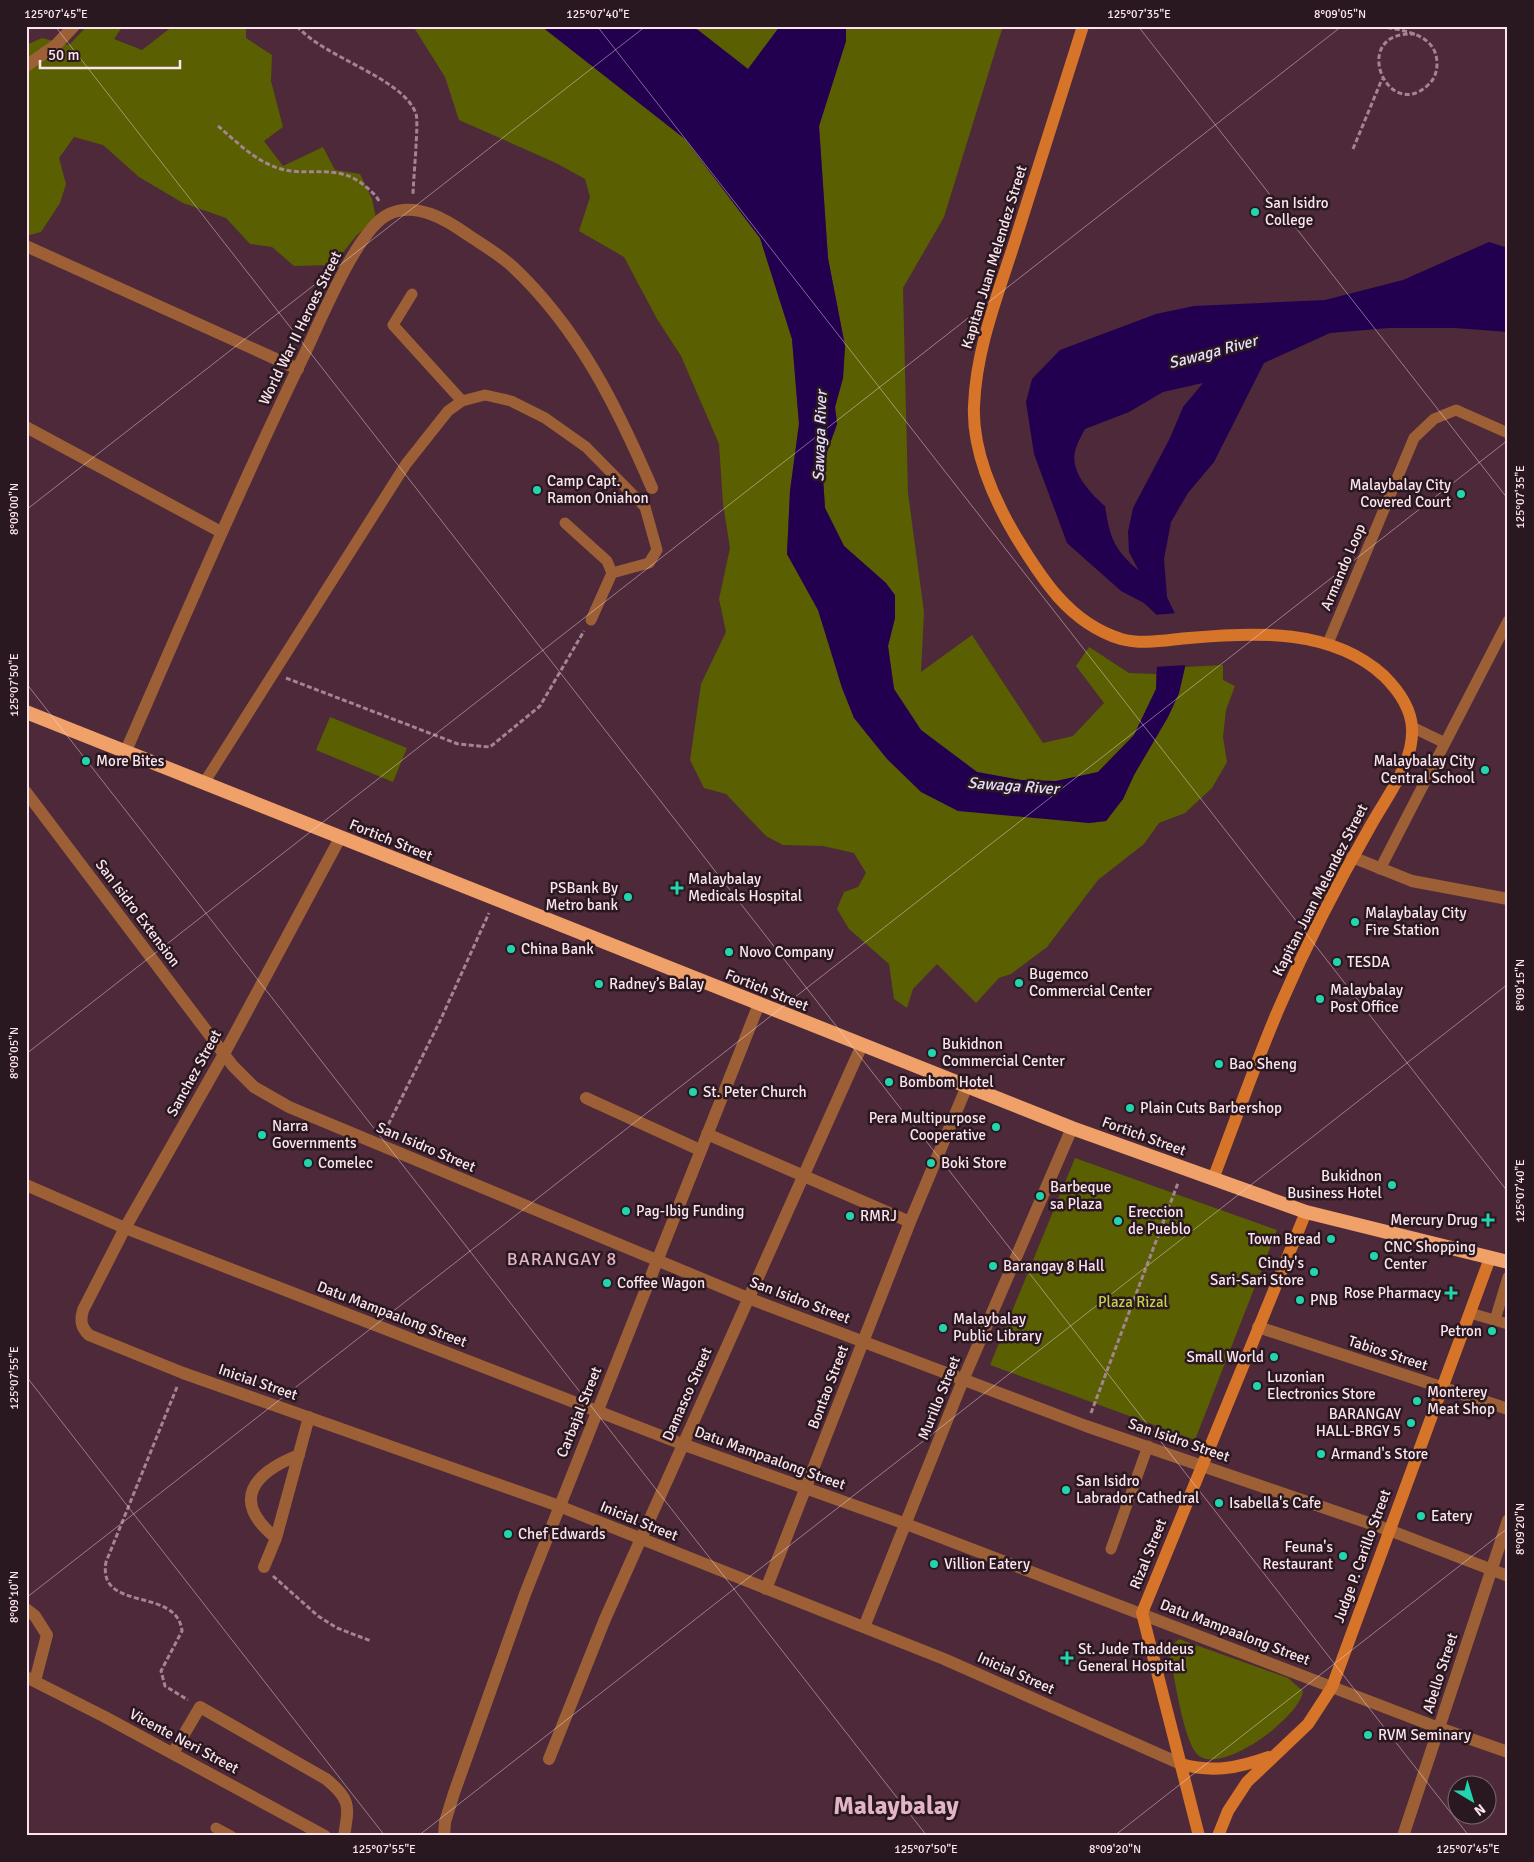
<svg xmlns="http://www.w3.org/2000/svg" width="1534" height="1862" font-family="Signika,sans-serif">
<style>
.green{fill:#5a5f01}
.water{fill:#22004f;fill-rule:evenodd}
.pier{fill:#4d2939}
.lines{fill:none;stroke-linecap:round;stroke-linejoin:round}
.path{stroke:#a38491;stroke-width:3;stroke-dasharray:5 2.5;stroke-linecap:butt}
.service{stroke:#9d6036;stroke-width:11}
.minor{stroke:#9d6036;stroke-width:12}
.tertiary{stroke:#9d6036;stroke-width:12}
.secondary{stroke:#d67429;stroke-width:12}
.trunk{stroke:#f0a069;stroke-width:14}
.ticks{fill:none;stroke:#fce4ed;stroke-width:1;stroke-opacity:0.45}
.poi-dot{fill:#22d5af;stroke:#29181f;stroke-width:2}
.labels{text-anchor:middle;dominant-baseline:central;stroke-width:5;stroke-linejoin:round;paint-order:stroke}
.poi-label{font-size:15px;fill:#fce4ed;stroke:#29181f;text-anchor:start}
.street-label{font-size:15px;fill:#fce4ed;stroke:#29181f}
.park-label{font-size:15px;fill:#c6d04f;stroke:#29181f}
.water-label{font-size:16px;font-style:italic;fill:#e4dffb;stroke:#29181f}
.quarter-label{font-size:18px;letter-spacing:1px;fill:#e2b4c6;stroke:#29181f}
.town-label{font-size:25px;font-weight:bold;fill:#e2b4c6;stroke:#29181f}
.neatline{fill:none;stroke:#fce4ed;stroke-width:2}
.ticks-label{font-size:12px;text-anchor:middle;fill:#fce4ed}
</style>
<rect width="100%" height="100%" fill="#4d2939"/>
<path class="green" d="M87,26H123L114,39L142,50L173,26H246V38L272,55L271,81L283,127L264,141L283,166L323,147L335,170L360,174L372,199L376,218L356,236L333,265L294,266L272,247L250,244L226,218L183,203L139,177L103,145L74,137L59,158L66,184L60,203L41,232L26,236V45L42,38L69,45Z
M413,26H541L685,139L760,238L792,339L799,424L790,491L787,554L818,610L854,718L1053,819L1089,823L1106,821L1123,799L1134,775L1168,717L1179,693L1185,667L1223,665V680L1235,686L1226,710L1223,737L1227,762L1212,788L1185,813L1159,823L1144,844L1098,880L1047,947L1011,974L999,978L976,1003L937,964L913,989L907,1008L894,999L889,964L849,929L837,909L844,892L858,887L866,873L854,853L823,846L783,845L766,836L726,794L704,788L690,760L701,684L726,632L719,599L730,548L723,504L719,444L681,356L657,319L624,257L579,231L590,197L585,179L556,163L459,120L445,77Z
M689,26H780L748,69L698,30Z
M846,26H1003L944,217L903,288L908,493L924,612L921,672L972,635L1043,743L1073,736L1104,703L1076,666L1089,647L1129,673L1156,674V689L1134,735L1098,772L1056,781L1021,780L977,772L921,730L894,689L888,646L895,618L886,583L844,546L825,508L823,478L827,452L837,424L835,407L843,378L845,346L828,258L819,126L846,41Z
M330,717L407,748L393,782L316,750Z
M1075,1158L1277,1230L1195,1440L990,1365Z
M1179,1639L1288,1678L1303,1691C1300,1717 1224,1774 1199,1756C1184,1745 1175,1678 1170,1658L1173,1644Z"/>
<path class="water" d="M541,26H689L698,30L748,69L780,26H846V41L819,126L828,258L845,346L843,378L835,407L837,424L827,452L823,478L825,508L844,546L886,583L895,595V618L888,646L894,689L921,730L977,772L1021,780L1056,781L1098,772L1134,735L1156,689L1159,617L1144,603L1121,591L1067,543L1034,454L1026,402L1032,379L1060,350L1156,314L1194,306L1325,300L1403,280L1489,242L1508,248V332L1455,328H1389L1330,333L1264,363L1214,462L1188,493L1171,522L1164,559L1167,597L1178,620L1185,667L1179,693L1168,717L1134,775L1123,799L1106,821L1089,823L958,811L921,792L887,759L854,718L842,688L818,610L787,554L790,491L799,424L792,339L760,238L685,139ZM1203,383L1183,407L1170,438L1133,508L1128,532L1129,552L1139,571C1114,549 1110,539 1105,506C1090,493 1068,470 1076,448C1078,441 1082,435 1085,429L1129,412L1163,392Z"/>
<path class="pier" d="M1178,613L1181,619L1187,665L1154,667L1156,618L1153,615Z"/>
<g class="lines">
<path class="path" d="M297,26C324,58 404,78 416,114C419,122 413,182 413,195
M1380,26C1403,31 1437,33 1437,64C1437,72 1434,80 1428,85C1387,124 1348,30 1415,34
M218,126C237,142 256,162 281,169C311,177 338,163 365,186C371,191 377,196 380,203
M1353,149L1382,79
M286,678L458,744L490,747L540,706L584,631
M385,1131L440,1021L489,913
M177,1387L106,1562C97,1613 177,1586 182,1631L161,1671L165,1686L188,1700
M1091,1413L1178,1183
M273,1576L318,1616L337,1628L371,1641"/>
<path class="service" d="M412,294L393,325L462,401
M565,523L607,561L612,573
M1328,643L1414,438L1434,419L1456,410L1508,433
M1412,727L1445,743
M204,783L406,464L448,411L462,401L485,395L511,401L545,418L586,447L645,507L657,550L649,563L612,573L591,620
M1380,869L1508,621
M1470,1313L1508,1324
M1495,1320L1508,1277
M1111,1549L1148,1446
M216,1828L231,1836"/>
<path class="minor" d="M26,66L56,45L74,26
M26,246L298,369
M26,427L221,532
M125,753C184,618 242,483 306,351C321,319 358,228 389,214C416,201 447,220 468,235C483,245 500,255 513,267C579,329 617,407 652,488
M340,838L224,1054L125,1228L83,1310C80,1321 81,1327 89,1335L183,1373L559,1506L944,1659L1181,1764
M1352,857L1412,881L1508,899
M586,1098L700,1150
M707,1134L910,1222
M26,1185L125,1228L682,1444L906,1524L1439,1728L1508,1752
M1258,1327L1508,1409
M276,1538C230,1501 253,1473 299,1455
M264,1567L276,1538L309,1417
M766,1589L910,1222L967,1086
M26,1609L35,1616L47,1635L35,1681
M864,1627L963,1380L1072,1128
M26,1677L105,1717L325,1836
M173,1753L200,1707L326,1779C351,1799 349,1806 344,1836
M549,1759L605,1619L862,1045
M1403,1836L1508,1520"/>
<path class="tertiary" d="M26,792L233,1066L254,1087L289,1107L748,1298L1086,1426L1389,1530L1508,1576
M444,1836L445,1822L454,1793L525,1594L759,1004"/>
<path class="secondary" d="M1083,26C1060,99 1037,171 1014,244C997,297 976,350 974,406C972,449 993,498 1015,535C1041,578 1069,623 1121,639C1143,645 1166,640 1189,638C1255,632 1332,628 1384,676C1398,690 1411,708 1412,728C1414,763 1387,796 1371,825C1337,884 1306,945 1279,1008C1255,1064 1235,1122 1213,1179
M1181,1764C1213,1773 1238,1768 1269,1757
M1199,1836L1142,1613L1306,1212
M1218,1836L1228,1811L1247,1782L1308,1724L1332,1687L1490,1258"/>
<path class="trunk" d="M26,712L1072,1128L1306,1212L1508,1262"/>
</g>
<path class="ticks" d="M55,26L1469,1836M597,26L1508,1192M1138,26L1508,499M26,510L646,26M26,683L927,1836M26,1054L1342,26M26,1376L385,1836M26,1598L1508,440M418,1836L1508,984M1114,1836L1508,1528"/>
<g class="poi-dot">
<circle cx="1255" cy="212" r="5"/>
<circle cx="537" cy="490" r="5"/>
<circle cx="1461" cy="494" r="5"/>
<circle cx="86" cy="761" r="5"/>
<circle cx="1485" cy="770" r="5"/>
<path d="M674.5 880.5h5v5h5v5h-5v5h-5v-5h-5v-5h5z"/>
<circle cx="628" cy="897" r="5"/>
<circle cx="1355" cy="922" r="5"/>
<circle cx="511" cy="949" r="5"/>
<circle cx="729" cy="952" r="5"/>
<circle cx="1337" cy="962" r="5"/>
<circle cx="1019" cy="983" r="5"/>
<circle cx="599" cy="984" r="5"/>
<circle cx="1320" cy="999" r="5"/>
<circle cx="932" cy="1053" r="5"/>
<circle cx="1219" cy="1064" r="5"/>
<circle cx="889" cy="1082" r="5"/>
<circle cx="693" cy="1092" r="5"/>
<circle cx="1130" cy="1108" r="5"/>
<circle cx="996" cy="1127" r="5"/>
<circle cx="262" cy="1135" r="5"/>
<circle cx="308" cy="1163" r="5"/>
<circle cx="931" cy="1163" r="5"/>
<circle cx="1392" cy="1185" r="5"/>
<circle cx="1040" cy="1196" r="5"/>
<circle cx="626" cy="1211" r="5"/>
<circle cx="850" cy="1216" r="5"/>
<path d="M1485.5 1212.5h5v5h5v5h-5v5h-5v-5h-5v-5h5z"/>
<circle cx="1118" cy="1221" r="5"/>
<circle cx="1331" cy="1239" r="5"/>
<circle cx="1374" cy="1256" r="5"/>
<circle cx="993" cy="1266" r="5"/>
<circle cx="1314" cy="1272" r="5"/>
<circle cx="607" cy="1283" r="5"/>
<path d="M1448.5 1285.5h5v5h5v5h-5v5h-5v-5h-5v-5h5z"/>
<circle cx="1300" cy="1300" r="5"/>
<circle cx="943" cy="1328" r="5"/>
<circle cx="1492" cy="1331" r="5"/>
<circle cx="1274" cy="1357" r="5"/>
<circle cx="1257" cy="1386" r="5"/>
<circle cx="1417" cy="1401" r="5"/>
<circle cx="1411" cy="1423" r="5"/>
<circle cx="1321" cy="1454" r="5"/>
<circle cx="1066" cy="1490" r="5"/>
<circle cx="1219" cy="1503" r="5"/>
<circle cx="1421" cy="1516" r="5"/>
<circle cx="508" cy="1534" r="5"/>
<circle cx="1343" cy="1556" r="5"/>
<circle cx="934" cy="1564" r="5"/>
<path d="M1064.5 1650.5h5v5h5v5h-5v5h-5v-5h-5v-5h5z"/>
<circle cx="1368" cy="1735" r="5"/>
</g>
<g class="labels">
<g class="poi-label">
<text x="1265" y="203">San Isidro<tspan x="1265" dy="17">College</tspan></text>
<text x="547" y="481">Camp Capt.<tspan x="547" dy="17">Ramon Oniahon</tspan></text>
<text x="1451" y="485" text-anchor="end">Malaybalay City<tspan x="1451" dy="17">Covered Court</tspan></text>
<text x="96" y="761">More Bites</text>
<text x="1475" y="761" text-anchor="end">Malaybalay City<tspan x="1475" dy="17">Central School</tspan></text>
<text x="688" y="879">Malaybalay<tspan x="688" dy="17">Medicals Hospital</tspan></text>
<text x="618" y="888" text-anchor="end">PSBank By<tspan x="618" dy="17">Metro bank</tspan></text>
<text x="1365" y="913">Malaybalay City<tspan x="1365" dy="17">Fire Station</tspan></text>
<text x="521" y="949">China Bank</text>
<text x="739" y="952">Novo Company</text>
<text x="1347" y="962">TESDA</text>
<text x="1029" y="974">Bugemco<tspan x="1029" dy="17">Commercial Center</tspan></text>
<text x="609" y="984">Radney’s Balay</text>
<text x="1330" y="990">Malaybalay<tspan x="1330" dy="17">Post Office</tspan></text>
<text x="942" y="1044">Bukidnon<tspan x="942" dy="17">Commercial Center</tspan></text>
<text x="1229" y="1064">Bao Sheng</text>
<text x="899" y="1082">Bombom Hotel</text>
<text x="703" y="1092">St. Peter Church</text>
<text x="1140" y="1108">Plain Cuts Barbershop</text>
<text x="986" y="1118" text-anchor="end">Pera Multipurpose<tspan x="986" dy="17">Cooperative</tspan></text>
<text x="272" y="1126">Narra<tspan x="272" dy="17">Governments</tspan></text>
<text x="318" y="1163">Comelec</text>
<text x="941" y="1163">Boki Store</text>
<text x="1382" y="1176" text-anchor="end">Bukidnon<tspan x="1382" dy="17">Business Hotel</tspan></text>
<text x="1050" y="1187">Barbeque<tspan x="1050" dy="17">sa Plaza</tspan></text>
<text x="636" y="1211">Pag-Ibig Funding</text>
<text x="1128" y="1212">Ereccion<tspan x="1128" dy="17">de Pueblo</tspan></text>
<text x="860" y="1216">RMRJ</text>
<text x="1478" y="1220" text-anchor="end">Mercury Drug</text>
<text x="1321" y="1239" text-anchor="end">Town Bread</text>
<text x="1384" y="1247">CNC Shopping<tspan x="1384" dy="17">Center</tspan></text>
<text x="1304" y="1263" text-anchor="end">Cindy's<tspan x="1304" dy="17">Sari-Sari Store</tspan></text>
<text x="1003" y="1266">Barangay 8 Hall</text>
<text x="617" y="1283">Coffee Wagon</text>
<text x="1441" y="1293" text-anchor="end">Rose Pharmacy</text>
<text x="1310" y="1300">PNB</text>
<text x="953" y="1319">Malaybalay<tspan x="953" dy="17">Public Library</tspan></text>
<text x="1482" y="1331" text-anchor="end">Petron</text>
<text x="1264" y="1357" text-anchor="end">Small World</text>
<text x="1267" y="1377">Luzonian<tspan x="1267" dy="17">Electronics Store</tspan></text>
<text x="1427" y="1392">Monterey<tspan x="1427" dy="17">Meat Shop</tspan></text>
<text x="1401" y="1414" text-anchor="end">BARANGAY<tspan x="1401" dy="17">HALL-BRGY 5</tspan></text>
<text x="1331" y="1454">Armand's Store</text>
<text x="1076" y="1481">San Isidro<tspan x="1076" dy="17">Labrador Cathedral</tspan></text>
<text x="1229" y="1503">Isabella's Cafe</text>
<text x="1431" y="1516">Eatery</text>
<text x="518" y="1534">Chef Edwards</text>
<text x="1333" y="1547" text-anchor="end">Feuna's<tspan x="1333" dy="17">Restaurant</tspan></text>
<text x="944" y="1564">Villion Eatery</text>
<text x="1078" y="1649">St. Jude Thaddeus<tspan x="1078" dy="17">General Hospital</tspan></text>
<text x="1378" y="1735">RVM Seminary</text>
</g>
<g class="street-label">
<text transform="translate(994 257) rotate(-73)">Kapitan Juan Melendez Street</text>
<text transform="translate(300 328) rotate(-64)">World War II Heroes Street</text>
<text transform="translate(1343 567) rotate(-67)">Armando Loop</text>
<text transform="translate(391 840) rotate(22)">Fortich Street</text>
<text transform="translate(1320 890) rotate(-63)">Kapitan Juan Melendez Street</text>
<text transform="translate(138 913) rotate(53)">San Isidro Extension</text>
<text transform="translate(767 990) rotate(22)">Fortich Street</text>
<text transform="translate(194 1073) rotate(-61)">Sanchez Street</text>
<text transform="translate(1144 1136) rotate(20)">Fortich Street</text>
<text transform="translate(426 1147) rotate(23)">San Isidro Street</text>
<text transform="translate(800 1300) rotate(21)">San Isidro Street</text>
<text transform="translate(392 1314) rotate(21)">Datu Mampaalong Street</text>
<text transform="translate(1388 1353) rotate(18)">Tabios Street</text>
<text transform="translate(258 1382) rotate(19)">Inicial Street</text>
<text transform="translate(828 1387) rotate(-69)">Bontao Street</text>
<text transform="translate(687 1394) rotate(-66)">Damasco Street</text>
<text transform="translate(939 1398) rotate(-68)">Murillo Street</text>
<text transform="translate(579 1412) rotate(-68)">Carbajal Street</text>
<text transform="translate(1179 1440) rotate(19)">San Isidro Street</text>
<text transform="translate(770 1458) rotate(20)">Datu Mampaalong Street</text>
<text transform="translate(639 1521) rotate(22)">Inicial Street</text>
<text transform="translate(1148 1554) rotate(-68)">Rizal Street</text>
<text transform="translate(1362 1556) rotate(-70)">Judge P. Carillo Street</text>
<text transform="translate(1235 1632) rotate(21)">Datu Mampaalong Street</text>
<text transform="translate(1016 1673) rotate(24)">Inicial Street</text>
<text transform="translate(1440 1673) rotate(-72)">Abello Street</text>
<text transform="translate(184 1741) rotate(28)">Vicente Neri Street</text>
</g>
<g class="park-label">
<text x="1133" y="1302">Plaza Rizal</text>
</g>
<g class="water-label">
<text transform="translate(1213 352) rotate(-15)">Sawaga River</text>
<text transform="translate(820 436) rotate(-88)">Sawaga River</text>
<text transform="translate(1013 786) rotate(4)">Sawaga River</text>
</g>
<g class="quarter-label">
<text x="562" y="1259">BARANGAY 8</text>
</g>
<g class="town-label">
<text x="896" y="1805">Malaybalay</text>
</g>
</g>
<rect width="1534" height="1862" fill="none" stroke="#29181f" stroke-width="55"/>
<g transform="translate(1472 1800) rotate(142)"><circle r="24" fill="#29181f" stroke="#7d6a71"/>
<path d="M0-4L9 19L0 12L-9 19Z" fill="#22d5af"/>
<text y="-8" font-size="14" font-weight="bold" text-anchor="middle" fill="#fce4ed">N</text>
</g>
<path d="M40 60v8h140v-8" fill="none" stroke="#fce4ed" stroke-width="2.5"/>
<text x="48" y="60" font-size="15" fill="#fce4ed" stroke="#29181f" stroke-width="4" paint-order="stroke">50 m</text>
<rect x="28" y="28" width="1478" height="1806" class="neatline"/>
<g class="ticks-label">
<text x="56" y="18">125°07'45"E</text>
<text x="598" y="18">125°07'40"E</text>
<text x="1139" y="18">125°07'35"E</text>
<text x="1340" y="18">8°09'05"N</text>
<text transform="translate(1520 497) rotate(-90)" y="4">125°07'35"E</text>
<text transform="translate(14 509) rotate(-90)" y="4">8°09'00"N</text>
<text transform="translate(14 685) rotate(-90)" y="4">125°07'50"E</text>
<text transform="translate(1520 985) rotate(-90)" y="4">8°09'15"N</text>
<text transform="translate(14 1053) rotate(-90)" y="4">8°09'05"N</text>
<text transform="translate(1520 1191) rotate(-90)" y="4">125°07'40"E</text>
<text transform="translate(14 1378) rotate(-90)" y="4">125°07'55"E</text>
<text transform="translate(1520 1529) rotate(-90)" y="4">8°09'20"N</text>
<text transform="translate(14 1597) rotate(-90)" y="4">8°09'10"N</text>
<text x="384" y="1853">125°07'55"E</text>
<text x="926" y="1853">125°07'50"E</text>
<text x="1115" y="1853">8°09'20"N</text>
<text x="1468" y="1853">125°07'45"E</text>
</g>
</svg>
